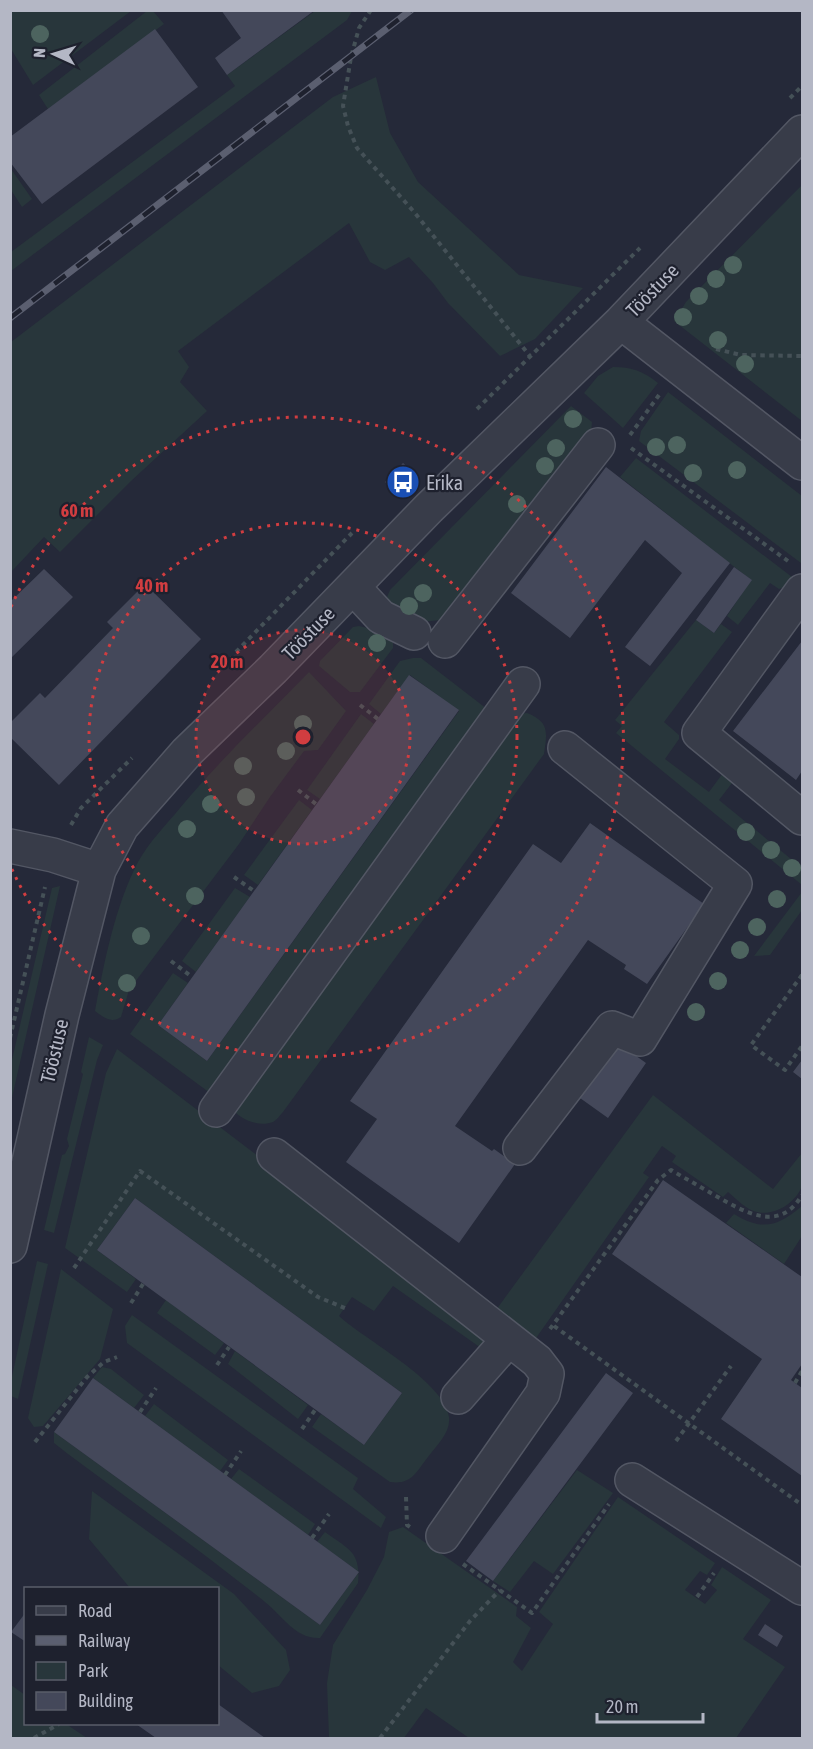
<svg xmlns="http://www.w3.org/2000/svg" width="813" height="1749" font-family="'Asap Condensed',sans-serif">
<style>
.green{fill:#28363b}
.building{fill:#44485a}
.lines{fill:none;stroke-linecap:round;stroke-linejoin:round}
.minor-casing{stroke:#535764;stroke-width:36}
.path{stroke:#455157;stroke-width:4;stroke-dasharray:4.5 4.5;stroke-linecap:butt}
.minor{stroke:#383c49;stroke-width:33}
.rail-casing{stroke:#5b5f70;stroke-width:7}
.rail{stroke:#1e212e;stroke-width:4.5;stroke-dasharray:14;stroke-linecap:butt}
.tree{fill:#4d645f}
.ring{fill:none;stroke:#d13d40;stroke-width:3;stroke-dasharray:3 6}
.labels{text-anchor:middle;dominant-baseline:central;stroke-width:4.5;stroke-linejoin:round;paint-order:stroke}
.street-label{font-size:20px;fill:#b4b7c5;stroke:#1e212e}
.poi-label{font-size:20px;fill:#b4b7c5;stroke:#1e212e;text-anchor:start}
.centre{fill:#d13d40;stroke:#1e212e;stroke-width:3}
.ring-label{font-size:18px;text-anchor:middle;font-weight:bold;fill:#d13d40;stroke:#1e212e;stroke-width:4.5;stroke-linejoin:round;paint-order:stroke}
</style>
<rect width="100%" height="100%" fill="#252939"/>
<path class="green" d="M11,10H131V11L33,85L11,49Z
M147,11H153L164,24L48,109L39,95Z
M315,11H352L347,20L11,271V252L235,86L227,75Z
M376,77L390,133L418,182L519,275L583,288L535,339L500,356L448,303L433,283L409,257L385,270L370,262L349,223L178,351L189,367L180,382L207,411L131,481L60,552L44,537L11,572V342L333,97Z
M11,169L32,199L22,207L11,190Z
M802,185V421L674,321L686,302Z
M613,367C632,367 643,371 658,383L623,428L584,393L598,376Z
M668,392L802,496L801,563L639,441L641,431Z
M571,406L592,422L591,433L441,620L422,622L389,604L387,597L390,590Z
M636,458L792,577L785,587L779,589L770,583L738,625L727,616L751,580L620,477Z
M696,620L714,633L721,624L732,632L664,722L679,735V739L665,759L709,792L723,773L733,777L732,783L719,800L802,868V885L616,733L622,726L615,720Z
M359,626L376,630L393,643V648L360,692H350L319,666L320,661L353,627Z
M413,658H421L487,709L210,1093L130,1034L173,973L188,983L158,1025L207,1061L459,711L410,675L381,714L369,704L400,661Z
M309,672L346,711L318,750L304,751L270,797L239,844L129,990L121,1017C111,1024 103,1017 95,1011C104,963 115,906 138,862C149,842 166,825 180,808C220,760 265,717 309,672Z
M527,713C550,722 547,733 544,754L283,1112C280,1115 277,1120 273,1122C257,1128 239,1118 230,1107L235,1091L252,1090L437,832L431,820L509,715Z
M361,714L374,724L320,799L307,790Z
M299,800L312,810L258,885L244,875Z
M60,886L11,1102V1064L52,888Z
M235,888L250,897L196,972L182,961Z
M802,892V910L770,955L754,956Z
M89,1037L103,1045L97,1060L54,1233L44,1230L62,1155L65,1154L69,1146L67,1139L83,1074L81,1072Z
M117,1049L486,1329L489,1339L481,1348L393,1286L374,1311L352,1297L339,1316C365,1340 444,1381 449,1417C451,1432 437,1445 428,1457C416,1472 412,1485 390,1482L312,1427L321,1414L364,1445L402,1393L135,1198L97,1250L136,1279L127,1292L65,1248L106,1073Z
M653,1095L773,1189L802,1153C802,1162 805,1178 802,1186C795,1205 770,1219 751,1210C743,1206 735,1198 728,1192L723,1197L672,1162L676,1156L662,1146L643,1173L649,1177L534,1341L496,1310Z
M802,1206V1236L784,1264L726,1223L734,1214C762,1231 777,1227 802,1206Z
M37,1261L48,1264L18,1399L11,1396V1381Z
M61,1269L113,1309L100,1359L43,1426L34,1427L28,1418Z
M166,1300L224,1343L215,1355L157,1313Z
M132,1315L358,1478L353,1489L386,1517L381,1528L127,1343L125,1326Z
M235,1351L308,1405L298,1419L228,1364Z
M102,1367L111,1369L144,1395L134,1408L93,1378Z
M154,1404L228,1460L220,1471L145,1416Z
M54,1432L320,1625L359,1572L317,1542L325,1532C348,1549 361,1551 358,1583L320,1638C295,1639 283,1616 265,1602C201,1551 134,1503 68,1454L54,1443Z
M239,1469L315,1524L308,1535L231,1479Z
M577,1470L613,1493L553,1574L534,1561L510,1592L493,1581Z
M92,1491L234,1594L286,1650L290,1670L279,1686L252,1693L218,1665V1588H130L89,1539Z
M618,1497L715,1563L707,1575L700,1571L685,1590L705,1604L717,1590L711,1585L722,1567L771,1600L743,1639L785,1667L736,1738H469L426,1708L404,1738H329L327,1683L333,1645L367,1590L384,1557L389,1532L403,1527L517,1607L516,1616L531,1628L513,1662L522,1671L553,1624L539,1612Z
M11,1685L25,1695L26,1724H66L87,1738H11Z"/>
<path class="building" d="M221,10H315L227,75L215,58L241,38Z
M155,29L198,87L42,204L10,162V137Z
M403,463L411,470L392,489L385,482Z
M606,467L730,563L650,666L625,647L682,573L645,540L570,638L511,593Z
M734,567L752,580L714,633L696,620Z
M44,569L73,597L10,659V602Z
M145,584L201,639L59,785L10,737V723L40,693L45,698L113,628L107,622Z
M802,641V771L796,780L733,731Z
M409,675L459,710L207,1061L158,1025Z
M590,823L704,904L647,984L624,969L626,965L588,940L455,1126L492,1151L494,1149L515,1164L459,1243L346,1162L377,1119L350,1101L533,844L561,863Z
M618,1043L646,1063L608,1118L580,1098Z
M802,1060V1079L793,1072Z
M663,1180L802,1277V1364L791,1380L802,1388V1476L721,1419L762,1359L612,1254Z
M135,1198L402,1393L364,1445L97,1250Z
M606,1373L633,1393L493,1581L466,1561Z
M93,1378L359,1572L320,1625L54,1432Z
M26,1612V1642L11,1632Z
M765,1624L783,1636L777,1647L758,1635Z
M218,1704L265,1738H156L136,1724H218Z"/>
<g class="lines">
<defs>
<path id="minor" d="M621,322L802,463
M353,587L381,617L414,633
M802,591L699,733L802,818
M445,641L598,445
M10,846L53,855L99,870
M216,1110L523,684
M520,1148L612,1028L640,1039L735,884L565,748
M274,1155L509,1339L458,1397
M10,1246L62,1015L99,870L122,826L187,752L273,669L429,508L621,322L802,132
M632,1480L802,1588
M443,1536L543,1393L547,1374L537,1361L509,1339"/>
</defs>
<use href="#minor" class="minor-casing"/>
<path class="path" d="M371,10L359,28L351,57L343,106L348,126L357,148L415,213L530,356
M790,98L802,86
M716,349L741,355L802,356
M477,409L640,248
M630,435L659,395
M631,448L788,561
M236,652L352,533
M360,705L378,719
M298,790L316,804
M71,825L81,808L132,758
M234,877L254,891
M171,961L192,977
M802,975L751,1045L785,1070L802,1046
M10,1038L45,887
M74,1268L140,1171L318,1297L347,1309
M131,1303L143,1284
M554,1326L802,1505
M550,1329L658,1180L671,1170C686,1179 701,1187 716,1196C746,1213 780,1233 802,1195
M217,1365L229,1347
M795,1383L802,1371
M140,1412L156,1388
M302,1429L315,1410
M676,1441L731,1366
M35,1442L87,1377L104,1362L117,1357
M225,1475L241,1451
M406,1497L407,1525L410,1527
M312,1538L329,1514
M463,1564L532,1613L609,1504
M697,1597L714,1573
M34,1738L59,1724
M380,1738L470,1621L500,1590"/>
<use href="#minor" class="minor"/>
<defs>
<path id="rail" d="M10,318L411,10"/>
</defs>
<use href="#rail" class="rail-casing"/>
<use href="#rail" class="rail"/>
</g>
<g class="tree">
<circle cx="40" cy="34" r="9"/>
<circle cx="733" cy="265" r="9"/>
<circle cx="716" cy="279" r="9"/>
<circle cx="699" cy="296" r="9"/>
<circle cx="683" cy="317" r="9"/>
<circle cx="718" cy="340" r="9"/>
<circle cx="745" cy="364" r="9"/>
<circle cx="573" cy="419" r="9"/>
<circle cx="677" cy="445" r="9"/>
<circle cx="656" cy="447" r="9"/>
<circle cx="556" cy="448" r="9"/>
<circle cx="545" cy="466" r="9"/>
<circle cx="737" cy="470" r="9"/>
<circle cx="693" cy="473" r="9"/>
<circle cx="517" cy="504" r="9"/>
<circle cx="423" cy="593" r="9"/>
<circle cx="409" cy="606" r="9"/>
<circle cx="377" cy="643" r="9"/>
<circle cx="303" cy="724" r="9"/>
<circle cx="286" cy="751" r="9"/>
<circle cx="243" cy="766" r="9"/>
<circle cx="246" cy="797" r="9"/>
<circle cx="211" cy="804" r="9"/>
<circle cx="187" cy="829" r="9"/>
<circle cx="746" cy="832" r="9"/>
<circle cx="771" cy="850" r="9"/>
<circle cx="792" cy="868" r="9"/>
<circle cx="195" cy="896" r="9"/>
<circle cx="777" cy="899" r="9"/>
<circle cx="757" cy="927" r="9"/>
<circle cx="141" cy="936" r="9"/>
<circle cx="740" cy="950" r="9"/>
<circle cx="718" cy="981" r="9"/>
<circle cx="127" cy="983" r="9"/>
<circle cx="696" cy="1012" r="9"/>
</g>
<circle cx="303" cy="737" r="107" fill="#d13d40" fill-opacity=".12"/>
<g class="ring">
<circle cx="303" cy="737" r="107"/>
<circle cx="303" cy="737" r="214"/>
<path d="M11 607A320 320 0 1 1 11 867"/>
</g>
<defs>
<symbol id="bus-disc" viewBox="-11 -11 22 22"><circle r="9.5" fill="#1a4fb4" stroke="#1e212e"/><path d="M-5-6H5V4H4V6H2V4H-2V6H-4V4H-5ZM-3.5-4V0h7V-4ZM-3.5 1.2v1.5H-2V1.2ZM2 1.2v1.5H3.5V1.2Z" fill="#fff"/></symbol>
</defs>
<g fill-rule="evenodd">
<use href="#bus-disc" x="384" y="463" width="38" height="38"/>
</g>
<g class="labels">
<g class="street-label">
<text transform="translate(652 290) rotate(-46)">Tööstuse</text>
<text transform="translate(308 633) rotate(-46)">Tööstuse</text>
<text transform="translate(54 1051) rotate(-77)">Tööstuse</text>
</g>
<g class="poi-label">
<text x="426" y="482">Erika</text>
</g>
</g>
<circle cx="303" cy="737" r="9" class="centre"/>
<g class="ring-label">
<text x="77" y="517">60 m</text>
<text x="152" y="592">40 m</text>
<text x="227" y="668">20 m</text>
</g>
<rect width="813" height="1749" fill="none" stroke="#b4b7c5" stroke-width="24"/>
<rect x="24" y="1587" width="195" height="138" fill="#1e212e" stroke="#5a5d6a" stroke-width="1.5"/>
<rect x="36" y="1606" width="30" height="9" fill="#383c49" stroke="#5a5d6a" stroke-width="1.5"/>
<text x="78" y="1617" font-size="18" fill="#b4b7c5">Road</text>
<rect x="36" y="1636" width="30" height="9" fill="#5b5f70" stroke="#5a5d6a" stroke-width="1.5"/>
<text x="78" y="1647" font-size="18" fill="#b4b7c5">Railway</text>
<rect x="36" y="1662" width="30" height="18" fill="#28363b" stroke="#5a5d6a" stroke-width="1.5"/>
<text x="78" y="1677" font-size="18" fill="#b4b7c5">Park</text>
<rect x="36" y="1692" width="30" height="18" fill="#44485a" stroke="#5a5d6a" stroke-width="1.5"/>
<text x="78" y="1707" font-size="18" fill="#b4b7c5">Building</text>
<g transform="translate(54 54) rotate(274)" stroke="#1e212e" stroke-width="4.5" paint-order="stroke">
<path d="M0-4.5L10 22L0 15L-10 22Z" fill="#b4b7c5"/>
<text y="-9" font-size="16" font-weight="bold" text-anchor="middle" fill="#b4b7c5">N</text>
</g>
<path d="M597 1713v9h106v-9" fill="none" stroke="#b4b7c5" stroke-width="3"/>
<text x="606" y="1713" font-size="18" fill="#b4b7c5" stroke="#1e212e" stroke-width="4.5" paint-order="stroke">20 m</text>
</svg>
